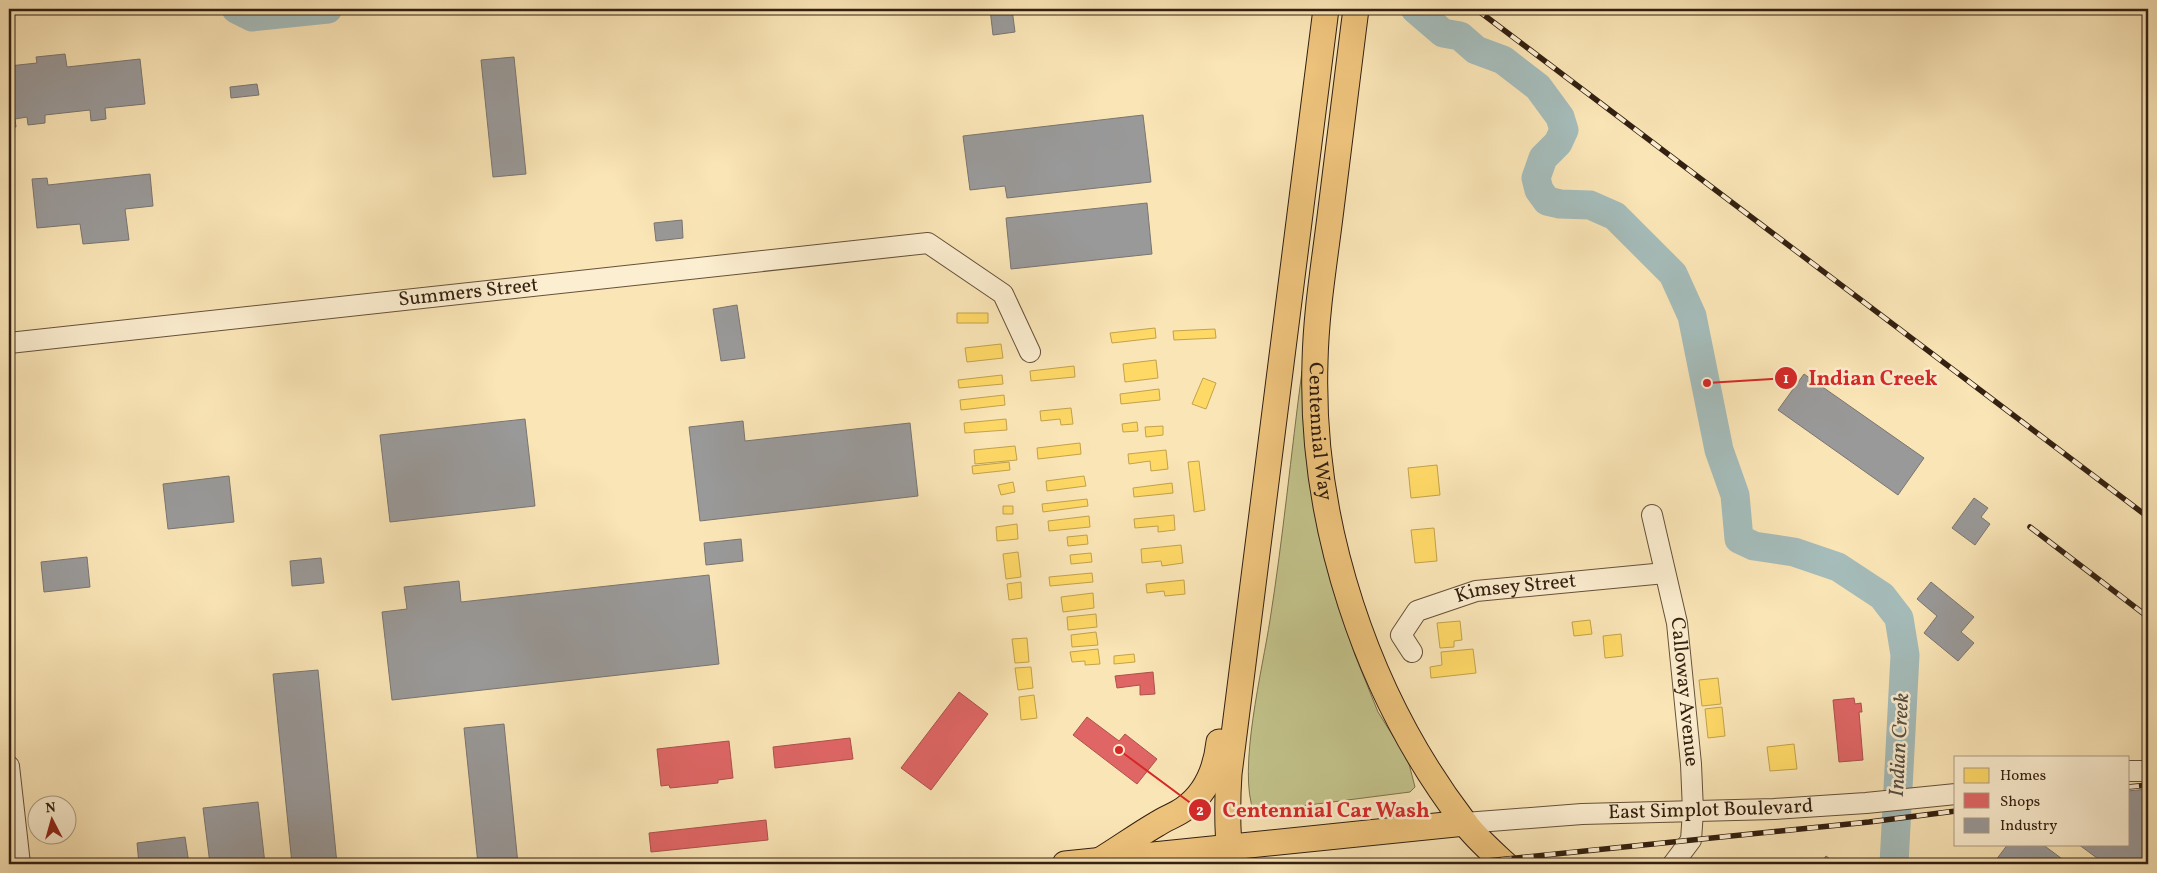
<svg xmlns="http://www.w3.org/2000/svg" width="2157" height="873" font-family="Vollkorn,serif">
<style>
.green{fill:#c3c38b;stroke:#7b724e}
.water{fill:#a5bcba;stroke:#777e76}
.homes{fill:#ffd966;stroke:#c2a24c}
.shops{fill:#e06666;stroke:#ac514c}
.industry{fill:#999;stroke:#7a7570}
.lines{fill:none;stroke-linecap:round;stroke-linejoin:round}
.shore{stroke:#6c6e66;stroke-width:1}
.river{stroke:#a5bcba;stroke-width:29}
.minor-casing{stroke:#65513a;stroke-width:22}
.major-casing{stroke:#332011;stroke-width:27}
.minor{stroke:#fceed0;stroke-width:20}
.major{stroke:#edc27b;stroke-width:25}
.rail-casing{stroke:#332011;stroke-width:5.5}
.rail{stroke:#fceed0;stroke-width:4;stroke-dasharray:11;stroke-linecap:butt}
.labels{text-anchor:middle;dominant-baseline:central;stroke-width:5;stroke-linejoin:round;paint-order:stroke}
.street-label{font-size:20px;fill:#332011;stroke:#fceed0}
.water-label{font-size:21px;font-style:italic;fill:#554f44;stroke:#fceed0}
.leader{fill:none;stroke:#d62828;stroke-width:2}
.callout-dot{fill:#d62828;stroke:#fceed0;stroke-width:2}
.mark-label{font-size:15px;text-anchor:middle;font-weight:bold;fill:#fff}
.callout-label{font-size:21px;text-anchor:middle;font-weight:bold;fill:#d62828;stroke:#fceed0;stroke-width:5;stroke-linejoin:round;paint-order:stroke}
</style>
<rect width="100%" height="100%" fill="#fae5b6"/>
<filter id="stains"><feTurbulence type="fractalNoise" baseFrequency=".004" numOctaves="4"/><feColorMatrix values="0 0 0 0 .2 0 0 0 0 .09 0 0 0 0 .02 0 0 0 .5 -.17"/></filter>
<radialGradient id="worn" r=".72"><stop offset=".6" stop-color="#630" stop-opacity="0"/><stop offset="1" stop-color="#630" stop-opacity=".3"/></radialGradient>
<path class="green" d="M1302,371L1310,469L1328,569L1355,655L1378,712L1408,760L1415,787L1410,792L1254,812C1237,771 1263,667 1270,620C1283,538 1291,454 1302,371Z"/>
<path class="water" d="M1884,829H1904L1907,864H1882Z"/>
<path class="homes" d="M957,313H988V323H957Z
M1155,328L1156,338L1112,343L1110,333Z
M1215,329L1216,338L1174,340L1173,331Z
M1001,344L1003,358L967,362L965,348Z
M1156,360L1158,378L1125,382L1123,364Z
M1074,366L1075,377L1031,381L1030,371Z
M1002,375L1003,384L959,388L958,380Z
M1203,378L1216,383L1206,409L1192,404Z
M1159,389L1160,400L1121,404L1120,394Z
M1004,395L1005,405L961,410L960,400Z
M1071,408L1073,424L1061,425L1060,419L1041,421L1040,411Z
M1006,419L1007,430L965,433L964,423Z
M1137,422L1138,431L1123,432L1122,424Z
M1163,426V435L1146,437L1145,427Z
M1080,443L1081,454L1038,459L1037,448Z
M1015,446L1017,460L975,464L974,450Z
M1166,450L1168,469L1151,471L1150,461L1129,464L1128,454Z
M1199,461L1205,510L1194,512L1188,462Z
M1009,462L1010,470L973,474L972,466Z
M1437,465L1440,495L1411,498L1408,468Z
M1084,476L1086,486L1047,491L1046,481Z
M1013,482L1015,492L1001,495L998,485Z
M1172,483L1173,493L1134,497L1133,488Z
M1087,499L1088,506L1043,512L1042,504Z
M1003,506H1013V514H1003Z
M1174,515L1175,530L1158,532V526L1135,528L1134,519Z
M1089,516L1090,527L1049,531L1048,521Z
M1017,524L1018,539L997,541L996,527Z
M1434,528L1437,561L1415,563L1411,530Z
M1087,535L1088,544L1068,546L1067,537Z
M1181,545L1183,563L1162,566L1161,561L1142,563L1141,549Z
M1018,552L1021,577L1006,579L1003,554Z
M1091,553L1092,562L1071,564L1070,555Z
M1092,573L1093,582L1050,586L1049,577Z
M1184,580L1185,594L1165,596L1164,591L1147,593L1146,584Z
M1021,582L1022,598L1009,600L1007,584Z
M1093,593L1094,608L1063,612L1061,597Z
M1096,614L1097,627L1068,630L1067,617Z
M1590,620L1592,634L1574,636L1572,622Z
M1460,621L1462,640L1454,641V647L1440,648L1437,623Z
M1096,632L1098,645L1072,647L1071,635Z
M1621,634L1623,656L1605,658L1603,636Z
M1027,638L1029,662L1015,663L1012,639Z
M1098,649L1100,664L1085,665V661L1072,662L1070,652Z
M1473,649L1476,673L1431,678L1430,667L1442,665L1441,652Z
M1134,654L1135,662L1114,664V656Z
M1031,667L1033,688L1018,690L1015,668Z
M1718,678L1721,704L1702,706L1699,680Z
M1034,695L1037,718L1021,720L1019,697Z
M1722,707L1725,736L1708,738L1705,709Z
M1794,744L1797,769L1770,771L1767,747Z"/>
<path class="shops" d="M1153,672L1155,694L1140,695V685L1117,688L1115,676Z
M959,692L988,714L931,790L901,768Z
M1854,698L1855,704L1861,703L1862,712H1859L1863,760L1839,762L1833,700Z
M1087,717L1119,741L1125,734L1157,759L1137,784L1073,735Z
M850,738L853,759L775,768L773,747Z
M729,741L733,778L718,780V783L670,788L669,785L661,786L657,749Z
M766,820L768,840L651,852L649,833Z"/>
<path class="industry" d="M990,9H1012L1015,32L993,35Z
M65,54L67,67L140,59L145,104L105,108L106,119L91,121L90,110L45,115V123L28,125L27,117L15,119L16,127H9V66L37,63L36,57Z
M514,57L526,174L493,177L481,60Z
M257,84L259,95L231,98L230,87Z
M1143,115L1151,182L1007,198L1005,186L970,190L963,136Z
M150,174L153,206L125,209L129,240L83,244L80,224L37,228L32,179L47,178L48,185Z
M1147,203L1152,254L1011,269L1006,218Z
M682,220L683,238L656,241L654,223Z
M737,305L745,358L721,361L713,309Z
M1804,374L1924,458L1898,495L1778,410Z
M525,419L535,506L390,522L380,435Z
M743,421L745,441L910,423L918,496L700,521L689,427Z
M229,476L234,522L168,529L163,484Z
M1974,498L1988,508L1981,517L1990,524L1975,545L1952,528Z
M741,539L743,561L706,565L704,543Z
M87,557L90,587L44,592L41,562Z
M321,558L324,583L292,586L290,561Z
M709,575L719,664L392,700L382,612L407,609L404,587L459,581L461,602Z
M1931,582L1974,617L1961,632L1974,643L1958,661L1924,633L1937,616L1917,599Z
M318,670L337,864H292L273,674Z
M504,724L518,864H478L464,728Z
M2148,789V864H2105L2078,844H2128V791Z
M258,802L265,864H210L203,808Z
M185,837L189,864H139L137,843Z
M2008,844H2042L2069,864H1993Z
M1826,856L1837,864H1820Z"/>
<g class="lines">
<path class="shore" d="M1887,864L1889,836L1891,834L1899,836L1902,864"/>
<path class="river" d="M236,9L252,17L328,9
M1415,9L1443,33L1460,36L1476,50L1503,60L1538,87L1560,117L1564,130L1558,143L1543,158L1536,178L1539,190L1547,201L1560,204L1590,205L1615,216L1673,274L1692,316L1719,450L1735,495L1739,539L1754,546L1794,552L1838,567L1882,596L1899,618L1905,655L1894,864"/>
<defs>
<g id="minor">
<path id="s1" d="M9,343L928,243L1003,294L1030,352"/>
<path id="s2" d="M1652,515L1677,623L1691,764L1693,811L1691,840L1673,864"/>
<path id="s3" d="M1412,652L1401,635L1417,611L1476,591L1665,573"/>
<path d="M9,766L20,864"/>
<path d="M2128,771H2148"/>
<path id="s4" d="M1465,823L1582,814L1774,809L1866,803L1956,794"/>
</g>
<g id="major">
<path id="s5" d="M1356,9C1347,78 1339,147 1330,217C1324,265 1316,313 1315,362C1310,523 1366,694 1464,822C1475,837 1491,851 1505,864"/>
<path d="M1102,859C1120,848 1138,835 1157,824C1166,818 1176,815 1184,809C1207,793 1216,769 1219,742"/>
<path d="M1065,864L1465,823"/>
<path d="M1231,864C1227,834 1227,804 1229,774L1326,9"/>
</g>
</defs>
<use href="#minor" class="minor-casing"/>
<use href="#major" class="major-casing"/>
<use href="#minor" class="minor"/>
<use href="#major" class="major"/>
<defs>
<path id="rail" d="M1476,9L2148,517
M2030,527L2148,617
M2128,787L2148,785
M1457,864L1869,822L1956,811"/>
</defs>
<use href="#rail" class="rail-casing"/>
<use href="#rail" class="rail"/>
</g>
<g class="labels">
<g class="street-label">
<text stroke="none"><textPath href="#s1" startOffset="462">Summers Street</textPath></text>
<text stroke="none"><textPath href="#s5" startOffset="425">Centennial Way</textPath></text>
<text stroke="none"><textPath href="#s3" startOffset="151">Kimsey Street</textPath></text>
<text stroke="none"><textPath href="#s2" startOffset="180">Calloway Avenue</textPath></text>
<text stroke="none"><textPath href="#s4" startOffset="246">East Simplot Boulevard</textPath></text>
</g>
<g class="water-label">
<text transform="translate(1900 745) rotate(-87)">Indian Creek</text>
</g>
</g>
<path class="leader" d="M1707 383L1786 378M1119 750L1200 810"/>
<g class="callout-dot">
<circle cx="1707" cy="383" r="5"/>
<circle cx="1119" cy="750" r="5"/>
<circle cx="1786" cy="378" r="12"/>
<circle cx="1200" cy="810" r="12"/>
</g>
<g class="mark-label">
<text x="1786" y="383">1</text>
<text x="1200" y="815">2</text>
</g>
<g class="callout-label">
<text x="1873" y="385">Indian Creek</text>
<text x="1326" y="817">Centennial Car Wash</text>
</g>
<rect width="2157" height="873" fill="none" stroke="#fae5b6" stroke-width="30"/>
<rect x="10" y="10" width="2137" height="853" fill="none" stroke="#332011" stroke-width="2.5"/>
<rect x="15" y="15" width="2127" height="843" fill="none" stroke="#332011"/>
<rect x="1954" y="756" width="175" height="90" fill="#fceed0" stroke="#ac9c84"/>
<rect x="1964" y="768" width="25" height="15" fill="#ffd966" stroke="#ac9c84"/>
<text x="2000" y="780" font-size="15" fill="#332011">Homes</text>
<rect x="1964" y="793" width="25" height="15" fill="#e06666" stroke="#ac9c84"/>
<text x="2000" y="806" font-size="15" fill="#332011">Shops</text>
<rect x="1964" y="818" width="25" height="15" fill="#999999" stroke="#ac9c84"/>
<text x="2000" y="830" font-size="15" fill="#332011">Industry</text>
<g transform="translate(52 820) rotate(354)"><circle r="24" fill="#fceed0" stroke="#ac9c84"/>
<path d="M0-4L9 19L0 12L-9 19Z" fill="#8f2418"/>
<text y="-8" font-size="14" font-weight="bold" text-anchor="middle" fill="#332011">N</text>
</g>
<rect width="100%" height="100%" filter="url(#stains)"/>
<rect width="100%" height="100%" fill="url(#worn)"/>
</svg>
